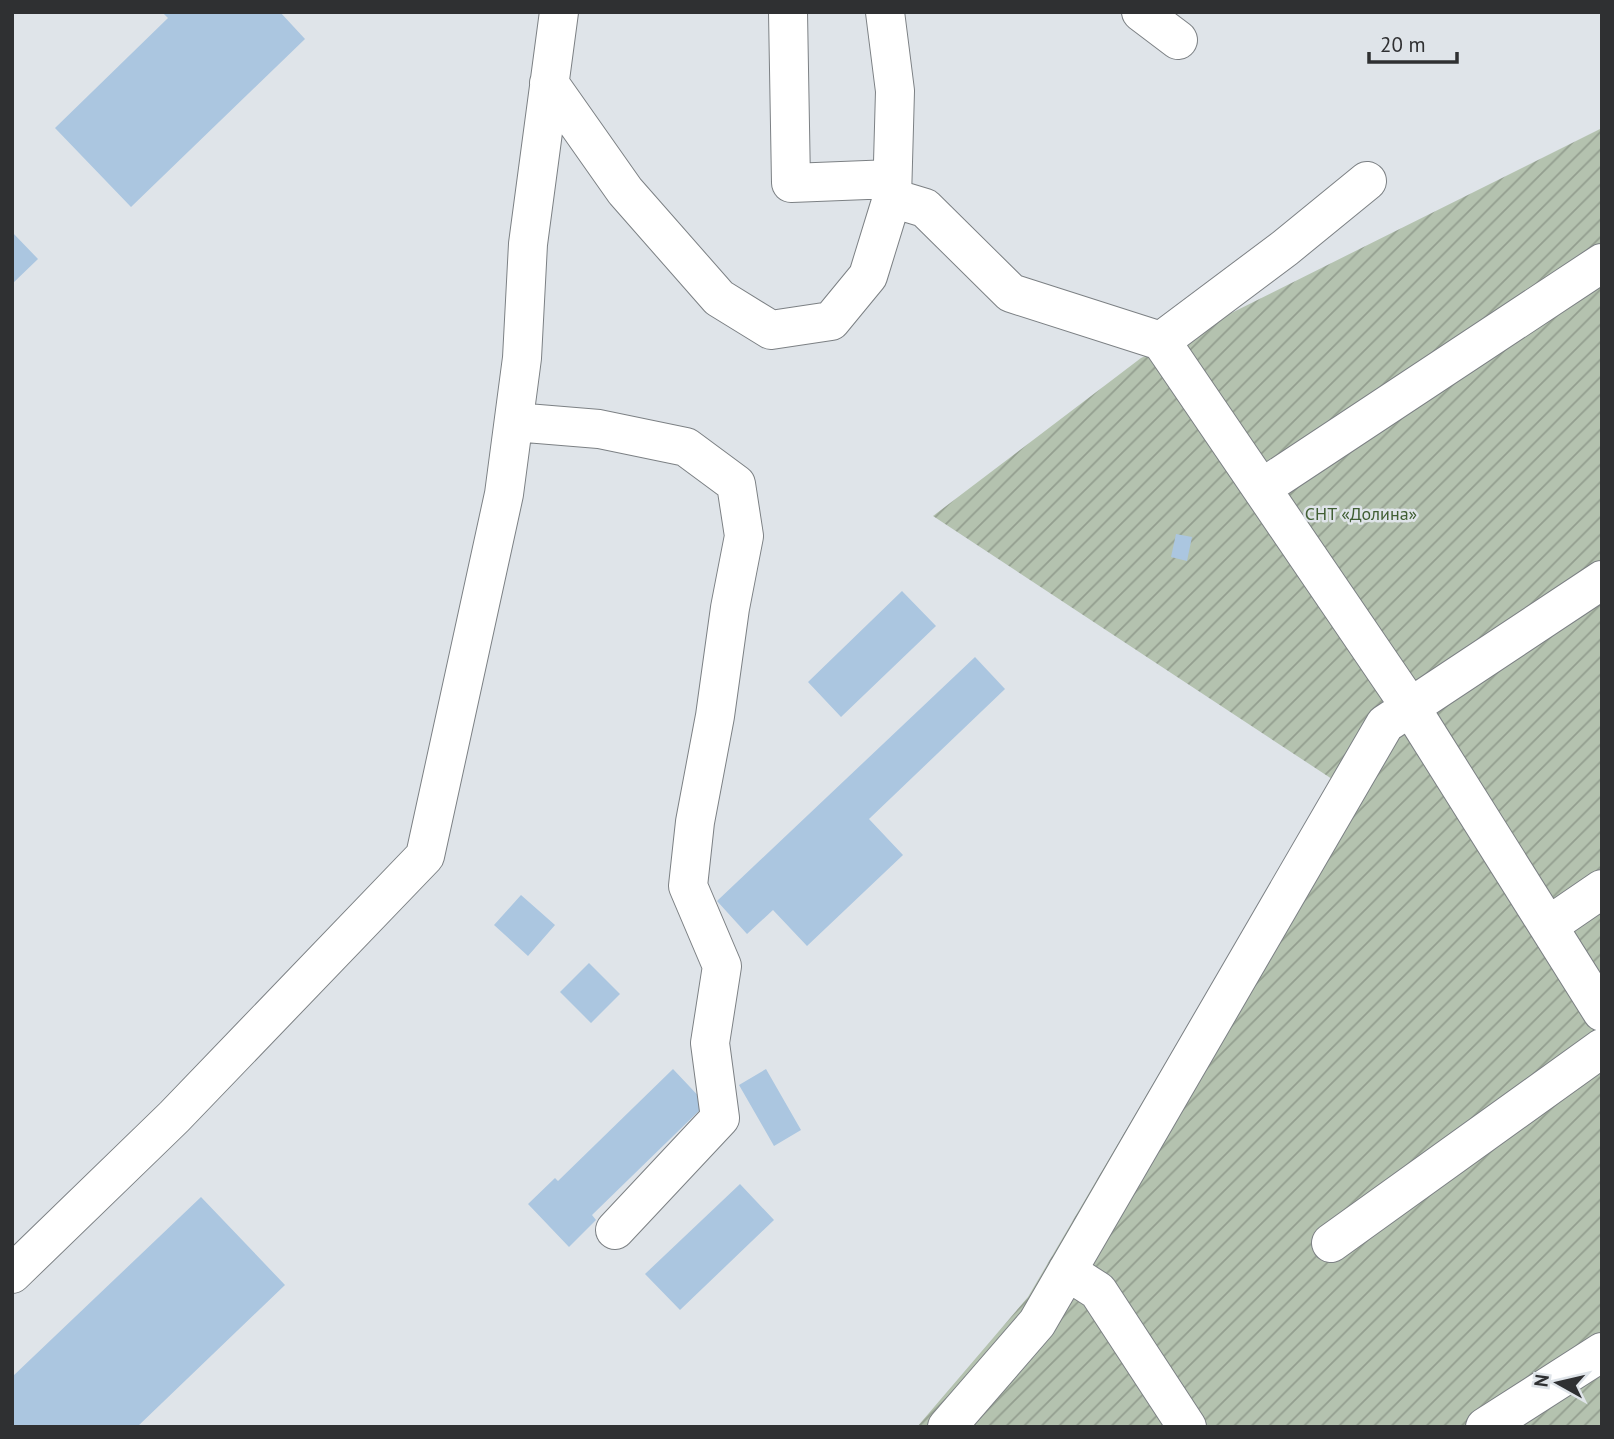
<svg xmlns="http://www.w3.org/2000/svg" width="1614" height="1439" font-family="'PT Sans',sans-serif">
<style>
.garden{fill:url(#garden-furrows)}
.building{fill:#abc6e0}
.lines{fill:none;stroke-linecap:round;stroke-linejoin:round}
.minor-casing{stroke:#7c8084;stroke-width:40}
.minor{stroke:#fff;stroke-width:38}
.labels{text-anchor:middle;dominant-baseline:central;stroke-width:5;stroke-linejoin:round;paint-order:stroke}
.park-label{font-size:18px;fill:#405e33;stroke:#dfe4e9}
</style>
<defs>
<pattern id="garden-furrows" width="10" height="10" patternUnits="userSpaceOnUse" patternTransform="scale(1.75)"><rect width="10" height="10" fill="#b4c2af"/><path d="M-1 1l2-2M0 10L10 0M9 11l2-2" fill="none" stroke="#939e8f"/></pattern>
</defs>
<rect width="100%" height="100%" fill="#dfe4e9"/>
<path class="garden" d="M1602,128V1427H917L1028,1297L1332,779L933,516L1141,358Z"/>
<path class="building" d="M162,12H280L305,39L131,207L55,128L168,18Z
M12,232L38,259L12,284Z
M1176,534L1192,537L1187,561L1171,557Z
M902,591L936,626L841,717L808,682Z
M975,657L1005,689L869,819L903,855L807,946L773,910L747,934L717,901Z
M521,895L555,925L528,956L494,925Z
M589,963L620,994L591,1023L560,992Z
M673,1069L706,1104L592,1215L596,1220L569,1247L528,1204L555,1178L558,1181Z
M766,1069L801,1130L774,1146L739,1085Z
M740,1184L774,1220L680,1310L645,1274Z
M201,1197L285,1285L137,1427H12V1377Z"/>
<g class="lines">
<defs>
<path id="minor" d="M788,12L791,183L892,179
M1141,12L1178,40
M549,83L625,191L719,298L771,330L831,321L868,276L892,198L895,91L885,12
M892,198L925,208L1011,293L1161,341L1285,248L1367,181
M1161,341L1411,708L1602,1012
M514,422L599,429L686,447L736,484L744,536L730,608L715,716L695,822L688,886L722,966L710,1043L720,1118L615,1230
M1262,488L1602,263
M1548,926L1602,889
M1331,1243L1602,1048
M1067,1271L1098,1291L1187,1427
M12,1274L174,1117L425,856L504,494L522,358L528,244L559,12
M947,1427L1037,1323L1385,724L1602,580
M1485,1427L1602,1352"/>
</defs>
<use href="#minor" class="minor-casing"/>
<use href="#minor" class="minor"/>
</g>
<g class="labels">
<g class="park-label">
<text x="1361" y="513">СНТ «Долина»</text>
</g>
</g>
<rect width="1614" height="1439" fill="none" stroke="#2f3032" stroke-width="28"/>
<g transform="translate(1558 1383) rotate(278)" stroke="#dfe4e9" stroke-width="5" paint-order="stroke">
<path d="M0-5L12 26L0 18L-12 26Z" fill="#2f3032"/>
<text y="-10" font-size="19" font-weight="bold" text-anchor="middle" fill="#2f3032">N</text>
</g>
<path d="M1369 52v10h88v-10" fill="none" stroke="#2f3032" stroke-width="3.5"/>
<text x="1380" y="52" font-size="21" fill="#2f3032" stroke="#dfe4e9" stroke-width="5" paint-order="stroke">20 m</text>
</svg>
